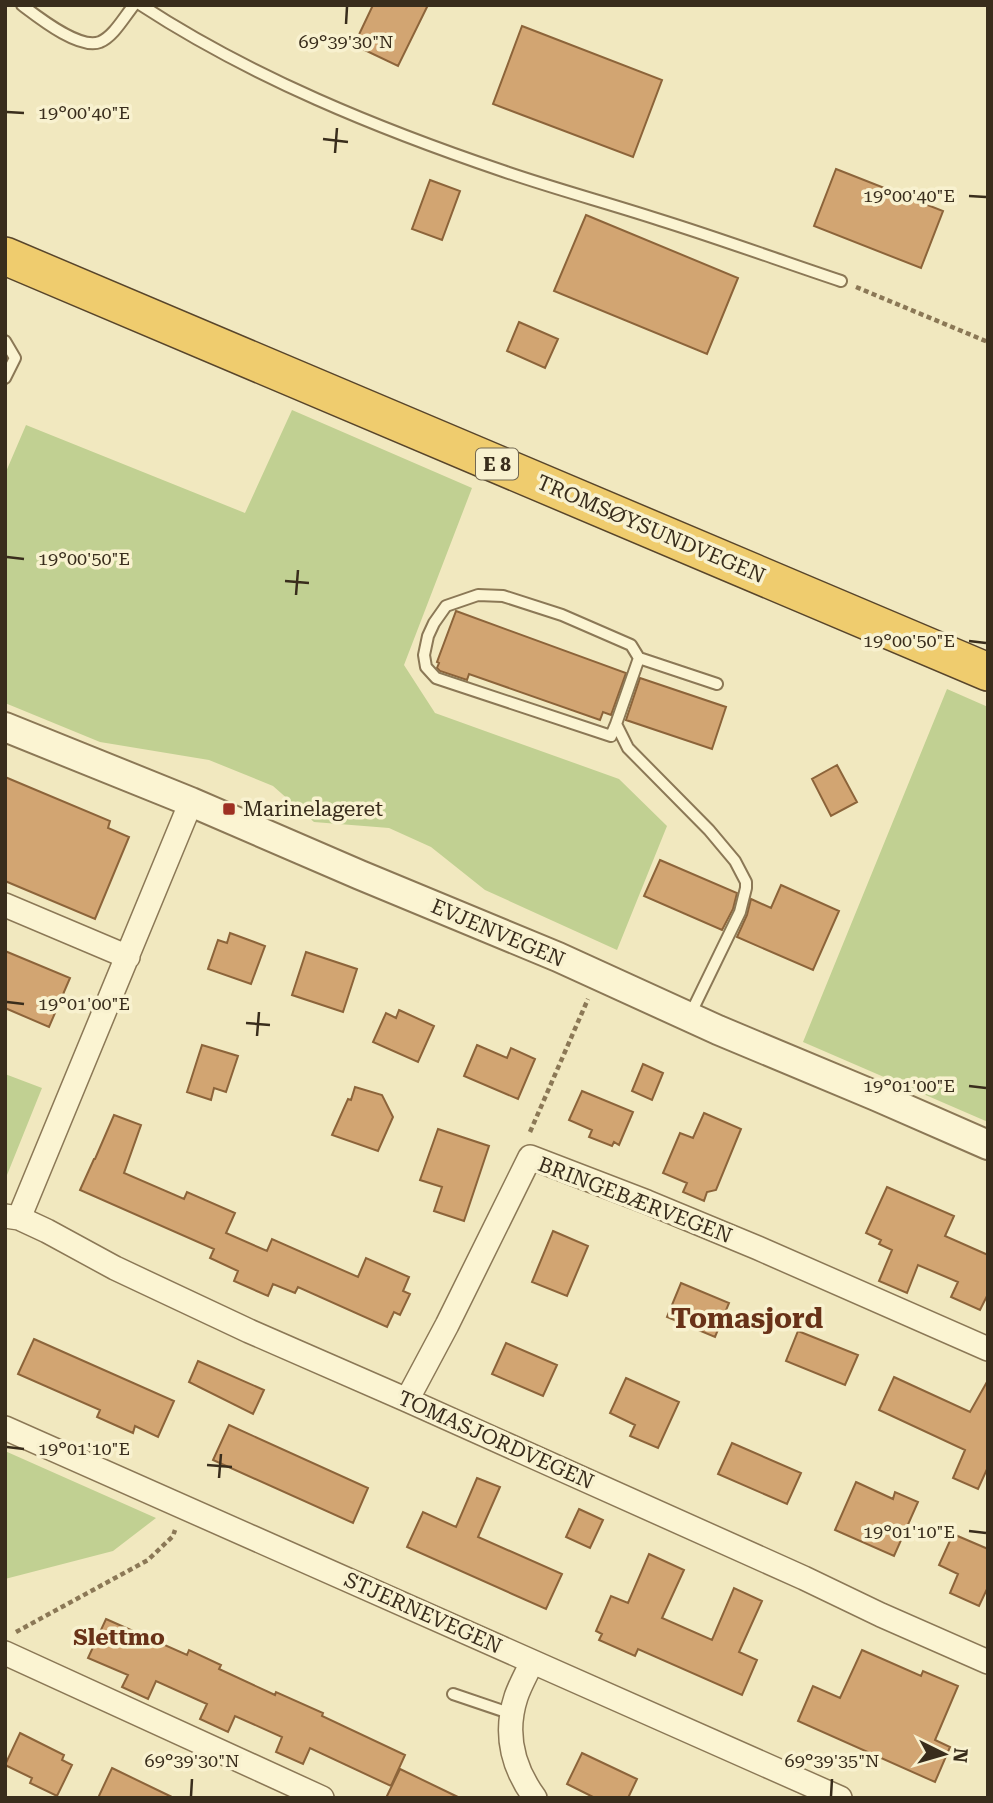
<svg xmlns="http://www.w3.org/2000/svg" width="993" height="1803" font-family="'Roboto Serif',serif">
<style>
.green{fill:#c1d092}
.building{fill:#d2a572;stroke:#8c643a;stroke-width:2}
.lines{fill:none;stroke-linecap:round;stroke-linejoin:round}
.service-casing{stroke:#8b7856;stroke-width:14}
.minor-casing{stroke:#8b7856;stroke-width:26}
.tertiary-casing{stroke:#8b7856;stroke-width:32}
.trunk-casing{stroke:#58452b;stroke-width:40}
.path{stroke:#8b7856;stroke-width:4.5;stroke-dasharray:5 3.5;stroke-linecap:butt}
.service{stroke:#fbf4d2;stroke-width:10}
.minor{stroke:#fbf4d2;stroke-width:23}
.tertiary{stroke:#fbf4d2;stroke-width:28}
.trunk{stroke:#efcc6e;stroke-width:37}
.ticks{fill:none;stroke:#392d1c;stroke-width:2.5}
.poi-dot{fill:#9e3022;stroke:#f8f1cf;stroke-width:2.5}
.labels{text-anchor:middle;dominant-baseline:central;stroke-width:7;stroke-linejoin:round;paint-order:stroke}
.shield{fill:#f8f1cf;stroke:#726852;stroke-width:2}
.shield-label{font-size:19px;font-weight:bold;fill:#392d1c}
.street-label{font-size:21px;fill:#392d1c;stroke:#f8f1cf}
.poi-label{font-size:21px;fill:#392d1c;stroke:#f8f1cf;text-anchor:start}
.neighbourhood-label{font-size:23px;font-weight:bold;fill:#693218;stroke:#f8f1cf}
.district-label{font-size:28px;font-weight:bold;fill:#693218;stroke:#f8f1cf}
.ticks-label{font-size:18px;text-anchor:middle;fill:#392d1c;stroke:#f8f1cf;stroke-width:7;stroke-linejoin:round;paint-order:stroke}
</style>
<rect width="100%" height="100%" fill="#f1e8bf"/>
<path class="green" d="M292,410L472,488L404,665L435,713L619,779L667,826L617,950L485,890L431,847L389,828L314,822L273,786L209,760L100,742L5,703V474L26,425L245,513Z
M947,689L988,707V1122L803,1042Z
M5,1074L42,1088L5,1180Z
M5,1451L156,1518L113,1551L5,1579Z"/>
<path class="building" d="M373,5H428L398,66L354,45Z
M522,26L662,80L633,157L493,104Z
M836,169L943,211L921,268L814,226Z
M430,180L460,191L442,240L412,229Z
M586,215L738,278L707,354L554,291Z
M519,322L558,339L545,368L507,351Z
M456,611L626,673L611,715L603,712L600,720L469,674L467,680L440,671L437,668L439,663L437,662Z
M640,678L726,707L712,749L626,720Z
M837,765L857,802L831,816L812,779Z
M5,777L110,821L108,828L129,837L95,919L5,881Z
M660,860L737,893L733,909L722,930L644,896Z
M781,885L839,911L813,970L737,937L747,915L751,899L771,908Z
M230,933L265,946L251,984L208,969L218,940L227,943Z
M5,951L70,978L49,1027L5,1008Z
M306,952L357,969L343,1012L292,995Z
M399,1010L434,1026L418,1062L373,1042L386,1013L396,1018Z
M202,1045L238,1056L226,1092L214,1088L211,1100L187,1092Z
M477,1045L507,1058L511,1048L535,1059L518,1099L464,1076Z
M643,1064L663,1073L652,1100L632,1091Z
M355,1087L382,1095L393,1117L378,1151L332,1135L348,1099L351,1100Z
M582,1091L633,1112L619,1145L614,1142L612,1146L589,1137L592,1130L569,1120Z
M704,1113L741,1129L716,1190L707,1192L704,1201L683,1192L687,1183L663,1173L680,1133L693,1138Z
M114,1115L141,1125L124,1173L184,1199L187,1192L235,1213L226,1233L267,1251L272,1239L358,1277L366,1258L409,1277L403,1291L410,1294L400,1315L394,1312L387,1327L298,1287L295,1293L273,1284L268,1296L234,1281L238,1271L210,1258L214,1249L80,1190L94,1159H95Z
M438,1129L489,1146L464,1221L434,1211L442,1187L420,1180Z
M887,1187L954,1216L945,1236L988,1255V1294L980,1310L951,1297L958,1282L918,1265L907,1293L879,1281L892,1250L879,1244L881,1240L866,1233Z
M553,1231L588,1246L567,1296L532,1282Z
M681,1283L729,1303L715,1337L667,1317Z
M798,1331L858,1355L845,1385L786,1361Z
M34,1339L174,1401L158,1437L135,1426L133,1433L97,1417L100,1410L18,1374Z
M506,1343L557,1365L543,1396L492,1374Z
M198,1361L264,1390L253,1414L189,1382Z
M894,1377L970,1412L988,1380V1467L978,1489L953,1478L965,1450L879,1410Z
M626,1378L679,1402L658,1448L630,1436L635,1425L610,1413Z
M229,1425L368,1488L353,1523L213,1460Z
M732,1443L801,1473L787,1504L718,1474Z
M477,1478L500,1487L478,1537L562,1574L546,1609L407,1547L423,1512L456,1527Z
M856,1482L893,1499L895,1492L918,1502L894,1556L835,1530Z
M579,1509L603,1520L590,1548L566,1537Z
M953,1534L988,1549V1587L979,1606L950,1593L958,1574L939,1565Z
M649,1554L684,1570L662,1618L712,1640L734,1588L762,1601L739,1652L757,1660L742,1695L638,1649L635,1656L599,1640L602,1634L596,1631L611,1596L628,1603Z
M106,1619L187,1655L189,1650L221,1665L219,1669L275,1695L276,1692L323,1713L322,1716L405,1755L391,1786L310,1748L303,1764L276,1752L282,1737L235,1716L228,1732L200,1719L207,1704L156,1681L148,1699L122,1687L128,1675L88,1658Z
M862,1650L921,1676L923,1671L958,1686L935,1740L950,1747L935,1782L798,1721L813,1686L840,1698Z
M20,1733L64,1755L62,1760L72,1765L57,1796L30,1783L32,1778L5,1765Z
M582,1753L637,1779L628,1798H595L567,1784Z
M112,1768L174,1798H98Z
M400,1769L460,1798H386Z"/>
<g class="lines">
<defs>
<path id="service" d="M22,5C38,17 79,50 100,42C114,36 124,17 134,5
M141,5C251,77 379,129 503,171C555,189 608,203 660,220C721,239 781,261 841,281
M5,341L15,358L5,378
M639,658L717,684
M616,724L611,736L436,678L426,667L424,655L428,636L434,623L446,606L478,595L503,596L562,615L631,645L639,658L616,724L628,748L709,830L735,861L746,882V888L740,912L689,1017
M453,1694L512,1714"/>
<path id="minor" d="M5,905L128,957
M5,1216L19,1218L47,1231L115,1268L249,1331L407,1400L804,1578L881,1615L988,1662
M19,1218L191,802
M407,1400L447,1325L530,1157L647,1202L758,1248L988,1349
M5,1428L840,1798
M5,1653L322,1798
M532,1662C527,1673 520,1685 516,1697C504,1734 513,1768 535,1798"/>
<path id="tertiary" d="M5,727L191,802L360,875L558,957L718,1030L876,1096L988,1145"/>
<path id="trunk" d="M5,256L988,672"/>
</defs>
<use href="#service" class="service-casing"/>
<use href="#minor" class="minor-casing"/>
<use href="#tertiary" class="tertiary-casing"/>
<use href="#trunk" class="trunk-casing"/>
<path class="path" d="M856,287L988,342
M530,1132L588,999
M16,1632L148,1560L173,1536L175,1530"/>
<use href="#service" class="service"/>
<use href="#minor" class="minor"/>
<use href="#tertiary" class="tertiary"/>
<use href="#trunk" class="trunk"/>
</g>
<path class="ticks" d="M346,24L347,7M7,112L24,113M323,139L348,142M335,153L337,128M969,196L986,197M7,557L24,559M285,581L309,583M296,595L298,570M969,641L986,643M7,1002L24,1004M246,1023L270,1025M257,1036L259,1012M969,1086L986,1088M7,1447L24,1449M207,1465L232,1467M219,1478L221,1454M969,1531L986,1533M191,1796L192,1779M831,1796L832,1779"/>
<rect class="poi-dot" x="222" y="802" width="14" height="14" rx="3.5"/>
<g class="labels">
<rect class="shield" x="476" y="448.5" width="42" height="31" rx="5"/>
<g class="shield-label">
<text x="497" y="464">E 8</text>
</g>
<g class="street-label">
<text transform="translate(651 529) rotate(23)">TROMSØYSUNDVEGEN</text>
<text transform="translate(498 933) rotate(23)">EVJENVEGEN</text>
<text transform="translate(635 1200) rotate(21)">BRINGEBÆRVEGEN</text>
<text transform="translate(496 1440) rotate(24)">TOMASJORDVEGEN</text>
<text transform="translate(423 1613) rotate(24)">STJERNEVEGEN</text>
</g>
<g class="poi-label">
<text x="243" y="809">Marinelageret</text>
</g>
<g class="neighbourhood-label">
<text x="119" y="1637">Slettmo</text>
</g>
<g class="district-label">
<text x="747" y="1318">Tomasjord</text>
</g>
</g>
<g class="ticks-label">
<text x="346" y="48">69°39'30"N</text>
<text x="84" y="119">19°00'40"E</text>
<text x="909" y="202">19°00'40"E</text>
<text x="84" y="565">19°00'50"E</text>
<text x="909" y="647">19°00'50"E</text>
<text x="84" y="1010">19°01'00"E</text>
<text x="909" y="1092">19°01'00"E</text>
<text x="84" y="1455">19°01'10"E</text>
<text x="909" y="1538">19°01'10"E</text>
<text x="192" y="1767">69°39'30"N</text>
<text x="832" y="1767">69°39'35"N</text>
</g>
<rect width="993" height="1803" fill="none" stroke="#392d1c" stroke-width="14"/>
<g transform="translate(944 1754) rotate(95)" stroke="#f8f1cf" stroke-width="5" paint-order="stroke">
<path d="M0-5L12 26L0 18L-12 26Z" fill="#392d1c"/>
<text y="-10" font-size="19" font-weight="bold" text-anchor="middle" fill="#392d1c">N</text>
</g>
</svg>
